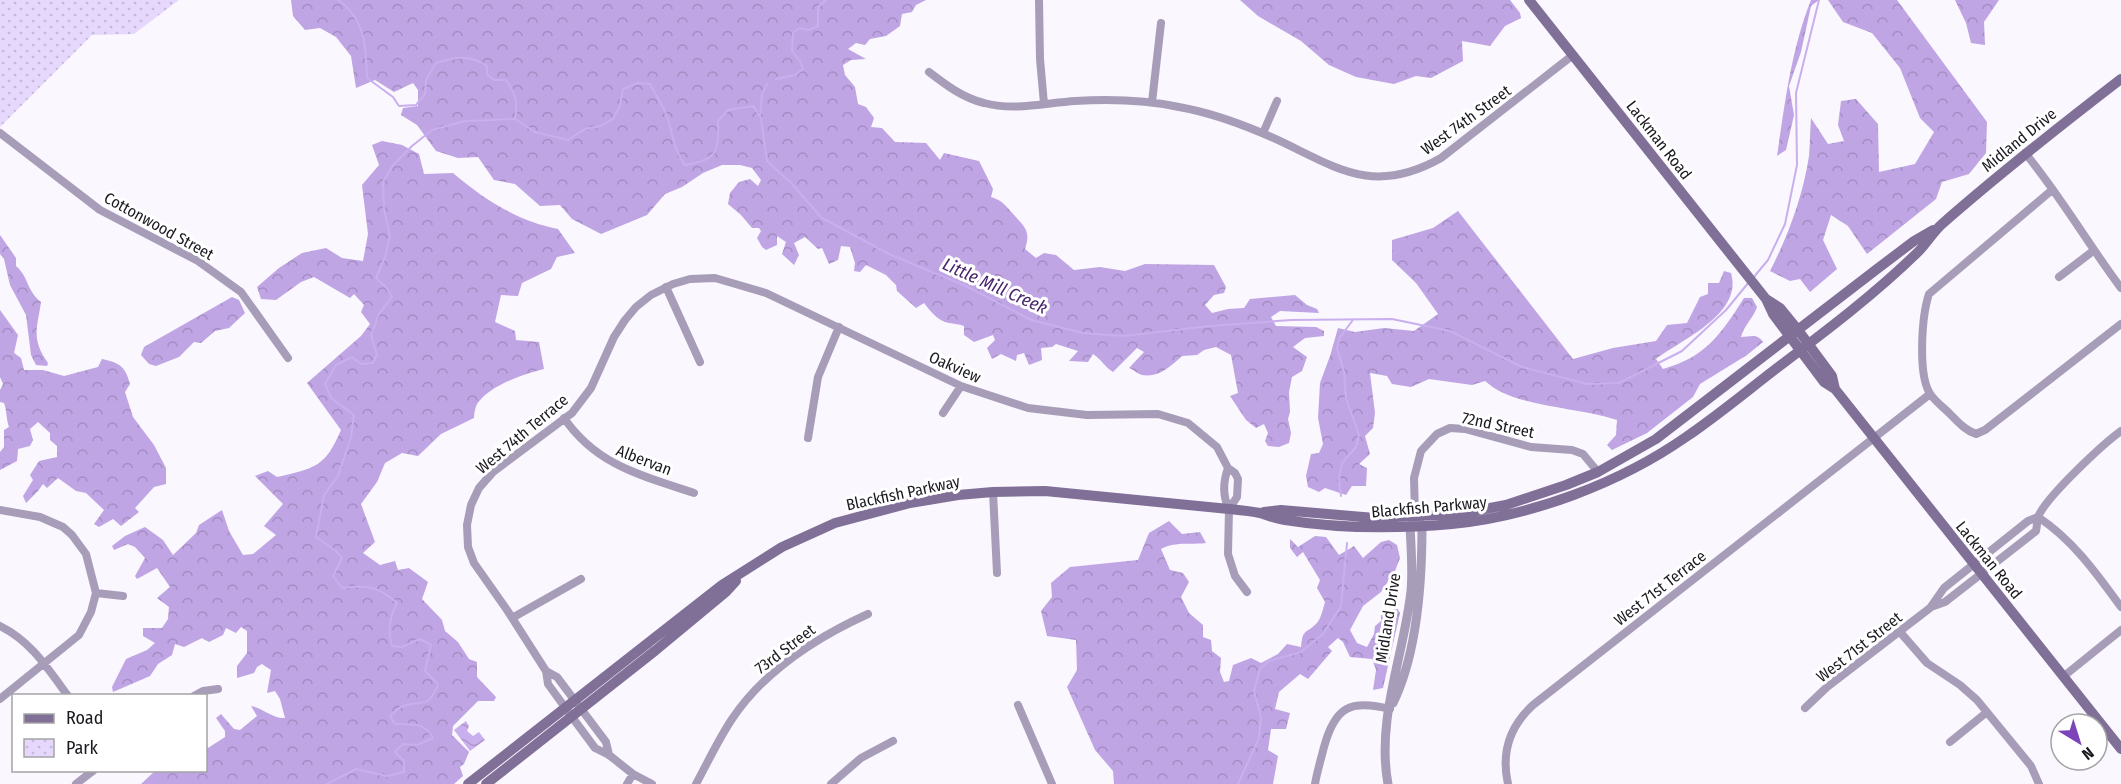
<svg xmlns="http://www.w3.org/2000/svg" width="2121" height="784" font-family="'Fira Sans Condensed',sans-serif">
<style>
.forest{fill:url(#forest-crowns)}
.park{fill:url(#park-dots)}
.water{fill:url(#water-waves)}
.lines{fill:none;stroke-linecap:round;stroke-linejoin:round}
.stream{stroke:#c9afed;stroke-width:2}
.minor{stroke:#a79db8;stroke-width:8}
.tertiary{stroke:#a79db8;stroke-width:9}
.secondary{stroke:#807098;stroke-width:10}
.labels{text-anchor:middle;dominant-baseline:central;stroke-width:6;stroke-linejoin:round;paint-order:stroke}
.street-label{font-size:16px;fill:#1b181f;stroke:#fff}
.water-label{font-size:18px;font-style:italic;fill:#48256d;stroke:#fff}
</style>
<defs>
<pattern id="forest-crowns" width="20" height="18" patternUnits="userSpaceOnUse" patternTransform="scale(1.5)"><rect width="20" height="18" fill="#bfa5e3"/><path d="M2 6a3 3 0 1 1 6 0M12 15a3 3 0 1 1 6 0" fill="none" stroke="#a48dc2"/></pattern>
<pattern id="park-dots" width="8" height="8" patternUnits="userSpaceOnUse" patternTransform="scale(1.5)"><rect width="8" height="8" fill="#e6d8fd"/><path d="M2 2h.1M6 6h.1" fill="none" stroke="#c5b9d8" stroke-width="1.8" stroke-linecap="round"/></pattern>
<pattern id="water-waves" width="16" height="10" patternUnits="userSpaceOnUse" patternTransform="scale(1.5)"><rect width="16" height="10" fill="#c9afed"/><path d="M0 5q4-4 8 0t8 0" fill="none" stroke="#ac96cb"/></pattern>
</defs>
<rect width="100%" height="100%" fill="#faf7ff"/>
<path class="forest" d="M291,0H926L916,5L912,12L902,14L900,26L886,36L870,39L865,45L856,43L848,49L866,59L851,60L843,65L845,75L855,87L858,104L866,107L874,118L871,127L882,128L895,142L926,143L940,160L944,153L979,161L993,189L991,197C1003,201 1005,205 1014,215C1025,227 1031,231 1025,249L1036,258L1044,253L1056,255L1074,270L1100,267L1125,271L1145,264L1214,265L1226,287L1224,293L1214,295L1205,305L1212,313L1228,309L1244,308L1250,299L1295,295L1307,305L1317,309L1319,313L1280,311L1271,317L1276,326L1316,327L1324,331V336L1305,338L1293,347L1307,357L1302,371L1292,377L1289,392L1290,412L1288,419L1291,433L1289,443L1279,447L1268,446L1265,441L1268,433L1264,424L1256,428L1246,420L1230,396L1238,393L1231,355L1216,347L1204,350L1197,355L1182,356C1171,366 1159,378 1142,375C1138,374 1134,370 1129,368L1144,352L1137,348L1113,372C1105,367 1102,360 1093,354L1088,362L1069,361L1078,351L1056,344L1052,347L1041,348L1042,360L1029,365L1024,353L1017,355L1016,361L1001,354L992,359L987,348L995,340L993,335L974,342L964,335V326C959,324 954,324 949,323C938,321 930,311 924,303L916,308L897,291L896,285L886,275L866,265L860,272L854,271L855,263L850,247L841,246L838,260L829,264L822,248L818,249L805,237L794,243L799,255L794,265L782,254L786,242L777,236V245L766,250L762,247L757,238L761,231L759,228H752L741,215L728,204L730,193L739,182L750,179L758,186L761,180L752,168L740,165H722L703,173L682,187L665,194L647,215L601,234L572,219L560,205L540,206L515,184L494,180L478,157L458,158L436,151L417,125L401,115L403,108L418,106V90L413,83L394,92L375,80L356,88L351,56L336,37L320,28L305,30L293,16Z
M1240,0H1510L1520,13L1521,18L1505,26L1490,46L1462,41L1463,61L1431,78L1416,76L1394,84L1356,77L1329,65L1301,41L1258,16Z
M1811,0H1819L1811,6L1801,52L1789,86L1794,115L1786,150L1777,156C1785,103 1791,50 1811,0Z
M1828,0H1897L1987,122L1986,153L1969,174L1942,182L1936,199L1867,254L1848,226L1831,215L1823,240L1837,269L1810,292L1800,279L1790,281L1770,271C1788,236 1803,196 1809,156C1810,144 1810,131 1811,118L1828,144L1844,141L1838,125L1841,101L1856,99L1878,124L1879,172L1915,164L1934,132L1920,118L1900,68L1872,33L1843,22Z
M1955,0H1999L1984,22L1985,45L1971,43L1966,23Z
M382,141L402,145L419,154L424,174L453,173C485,200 517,221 558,229L575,253L557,257L551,269L522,283L518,296L501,295L495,322L515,331L516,340L539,342L544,369C523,374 489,386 477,404C475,408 474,414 474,418L441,434L418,456L402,453L385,463L377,482L361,504L375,542L363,553L380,565L395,561L398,570L409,568L428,582L422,599L442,620L445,631L458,642L469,659L477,662V677L496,697L494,701H478L453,726L452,735L469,752L464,764L460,767L463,776L454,784H141L155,771L206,770V745L208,748L225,737V731L216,718L221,714L234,729L240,730L257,716L251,706C263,708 273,719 285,718L280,699L275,691L267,693L271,670L262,664L257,667L254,673L237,678V666L247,653V631L241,627L236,633L226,628L223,635L209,642L202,638L184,647L175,644L172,655L158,664L150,676L113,692L112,687L126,659L147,650L155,643L143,636V628H162L168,619L169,607L157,598L170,587L157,568L137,579L135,576L145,558L135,547L128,544L114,550L112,546L125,536L145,527L163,540L173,555L196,533L199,525L222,510L229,531L243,555L253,554L276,535L264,526L283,504L255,476L268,471L277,477C316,468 325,467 341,430L307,383L361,336L370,324L361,312L364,305L354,294L350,298L314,277L301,282L276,300L261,299L257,287L279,268L302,253L326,248L342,258L363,261L368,234L362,185L379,165L372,145Z
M1458,211L1573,359L1613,348L1656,341L1667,325L1687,323L1700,297L1708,294V283H1719L1724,271L1731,273C1743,314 1683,339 1656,359L1663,369C1706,357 1721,334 1744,298H1752L1757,307C1753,319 1744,325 1741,337C1750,337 1757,333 1763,342L1747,355L1700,384L1693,397L1647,433L1612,450L1607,445L1616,435L1617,420C1580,408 1535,408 1501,392C1495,389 1490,385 1485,381L1472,385L1429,379L1411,387L1392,384L1387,376L1370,373L1375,413L1373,428L1365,436L1370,454L1359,464L1367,468L1366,486H1352L1346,495L1325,488L1319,492L1308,487L1306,476L1311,454L1319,453L1323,444L1318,418L1320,383L1330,356L1338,328L1355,332L1384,328L1414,331L1438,314L1416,283L1392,260V240L1433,228Z
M0,235L16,258V266C29,277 26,290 41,302C37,329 31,339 48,363L47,366L36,365L31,355L26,315L10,285L4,259L0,254Z
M232,297L239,300L245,313L229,328L215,331L201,343L194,342L179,357L156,366L149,364L141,355L144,347Z
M0,310L18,335L14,353L21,358L24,370H43L64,376L98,367L102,359C120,363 125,366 130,384L125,392L133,417L154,445L166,468V484L154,487L135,508L139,512L121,526L113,519L99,527L94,524L104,510L86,493L76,491L58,478L47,488L43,484L38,491L26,503L23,496L33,480L30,475L39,461L57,457V446L50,440V433L38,422L30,429L33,440L30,446L18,449L17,461L0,470V452L4,447V430L9,427C6,419 7,411 4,403L0,402V390L3,384L0,377Z
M1169,521L1182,534L1200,532L1206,543C1190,545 1175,541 1161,549L1170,570L1183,573L1189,582L1181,597L1189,613L1203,625V637L1211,640L1212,651L1221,658L1220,672L1224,682L1229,681L1233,665L1251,658L1261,663L1278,654L1287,644L1301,647C1303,629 1304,635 1316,624C1321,619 1323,609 1325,602L1317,588L1320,580L1303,552L1297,557L1290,548V539L1298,547L1315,536L1326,537L1339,555L1354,546L1363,558L1381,542L1389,540L1397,545L1400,558L1395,571L1381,592L1363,606L1350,630L1357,643L1367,647L1374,634L1375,626L1381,621V615L1397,608L1400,613L1383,688L1373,690L1376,670L1372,659L1350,657L1343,642L1338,638L1328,647L1332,651L1308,679L1300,674L1279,692L1275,709L1290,713L1286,729H1271L1268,750L1278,756L1273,784H1114L1113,771L1095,750L1067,687L1077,670L1076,640L1047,636L1041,611L1052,597L1051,583L1070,567L1138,560L1149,533Z"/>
<path class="park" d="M0,0H179L134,34L92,35L0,127Z"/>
<path class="water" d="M466,721L469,726L467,731L473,736L479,732L485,740L470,751L454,730Z"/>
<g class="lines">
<path class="stream" d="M338,0C366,19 366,49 367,78L393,97L399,106L416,105L425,94L426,80L436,63C455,57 470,54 487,66V74L494,80H506C516,93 518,103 515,119L535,132L568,140L585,129L600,126L613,119L620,106L623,89L638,83L650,84C655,94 662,104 666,114C673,131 673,150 685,165C717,160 719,152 718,121L728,110L753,106L761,118L767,161L791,183L822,218L889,254L966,286L1031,320L1083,333L1123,336L1210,326L1291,320L1392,319L1450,331L1522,367L1587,384L1619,383L1682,351L1726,310L1749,282
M776,79L795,75L803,69L800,61L792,51L793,33L799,28L809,30L818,26V7L826,0
M760,116L762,94L767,84
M1753,278L1768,260L1785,224L1797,165L1796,93L1819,0
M1341,496L1339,479L1342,463L1356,447L1359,435L1346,398L1344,372L1337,348L1340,337L1353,320
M327,784L356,769L387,776L404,772V761L395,752L403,744L417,745L433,738C424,722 412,724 395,724L390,716C394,713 398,708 403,706C422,699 428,711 438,684L425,671L431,645L420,639L402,647L392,646C387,630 390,617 397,603C380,587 365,584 342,588L333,576L342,558L336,551L316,537L324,495L338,476L351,437L354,415L331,398L325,384L336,365L352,357L361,364L373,363L377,355L371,335L379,314L392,297L386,287L376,278L385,257L390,236L384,209L383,182L393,165L412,146L432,130L465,121L515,119
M1238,784L1259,738L1261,717L1254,691L1260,669L1269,661L1301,652L1323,634L1341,606L1347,543"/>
<path class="minor" d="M1039,0L1040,59L1044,104
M929,72C946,85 963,98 984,103C1014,111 1045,103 1075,101C1109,99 1146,100 1179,107C1207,112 1236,122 1262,133C1329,161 1367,200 1441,158L1573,55
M1152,102L1161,23
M0,133L100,210L198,261L241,292L288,358
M1263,133L1277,101
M2025,153C2060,195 2088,244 2121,288
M2052,190L1929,294C1922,315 1917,376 1931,395C1936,402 1944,408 1950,414C1959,423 1965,430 1976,434L1985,430L2121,324
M2059,277L2093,251
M666,287L700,362
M943,413L961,386
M564,418C597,466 643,476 694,493
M808,438L818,377L839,327
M1228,468C1223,482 1222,495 1229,509
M993,492L997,573
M0,510L40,517L63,527L72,535L86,554L96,593L91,612L79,635L0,699
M1415,516L1414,478L1421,451L1437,434L1450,428L1465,429L1531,447L1572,450L1583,454L1598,472
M2038,517C2073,540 2097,574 2121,607
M96,593L123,596
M1931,607L1945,602L2036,531C2037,527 2037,521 2038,517C2046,497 2103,444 2121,431
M512,618L581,579
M0,626C31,641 48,669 68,696
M1900,632L1927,663L1960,685L1977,700L2031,766L2039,784
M546,671L557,677L606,742L609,755
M2064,676L2121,630
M194,696L203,691L218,689
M1018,705L1052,784
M1805,708L1827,687L1930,608L1944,588L2028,521L2038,517
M1950,742L1987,712
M76,784L94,770
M627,784L633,774
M652,784L633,774L609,755L595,748L572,717L548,684L546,671L507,610L474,563L468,547L467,525L471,505L479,488L493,472L572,413L591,388L614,337L625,320L636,307L651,295L673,284L690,279L715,278L766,293L961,386L1028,408L1087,415L1158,414L1188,423L1217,447L1228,468L1235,473L1238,479L1237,497L1229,509L1228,554L1235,576L1247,592
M696,784C708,762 718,740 732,719C765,670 815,638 868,614
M831,784L861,758L893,741
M1315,784C1317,772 1321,759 1324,747C1335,707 1350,699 1390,709
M1508,784C1501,753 1510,726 1533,705L1930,394"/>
<path class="tertiary" d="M1393,703C1418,652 1422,581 1422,526L1418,520
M1388,784C1376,719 1404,655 1411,591C1413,570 1411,548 1410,526L1413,521"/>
<path class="secondary" d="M1529,0L1766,299L1773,314L1824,382L1835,389L2121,749
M1766,299L1780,308L1798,330L1832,376L1835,389
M1264,512L1281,510L1375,518L1458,514L1506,505L1566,485L1598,472L1656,439L1877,269L1914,241L1933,230
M468,784L722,585L782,547L835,523L910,503L958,495L993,492L1045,491L1229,509C1239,510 1250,511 1260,513C1269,516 1277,519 1285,520C1341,529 1396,529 1452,524C1532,516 1620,483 1686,437C1717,416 1747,391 1777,368C1826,331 1875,294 1918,252C1927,243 1933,232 1942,224C2000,173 2060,126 2121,79
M486,784L656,650L726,592L736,581"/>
</g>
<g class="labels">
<g class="street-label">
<text transform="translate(1466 120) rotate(-36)">West 74th Street</text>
<text transform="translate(1659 140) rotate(52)">Lackman Road</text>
<text transform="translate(2019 140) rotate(-39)">Midland Drive</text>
<text transform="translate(159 226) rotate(29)">Cottonwood Street</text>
<text transform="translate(955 367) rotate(24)">Oakview</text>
<text transform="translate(1498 425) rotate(12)">72nd Street</text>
<text transform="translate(522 434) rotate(-40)">West 74th Terrace</text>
<text transform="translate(644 460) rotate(21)">Albervan</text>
<text transform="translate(903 493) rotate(-12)">Blackfish Parkway</text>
<text transform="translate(1429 507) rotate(-5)">Blackfish Parkway</text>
<text transform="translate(1989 560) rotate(51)">Lackman Road</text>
<text transform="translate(1660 588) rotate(-38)">West 71st Terrace</text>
<text transform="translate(1388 618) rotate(-81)">Midland Drive</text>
<text transform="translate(1859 647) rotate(-38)">West 71st Street</text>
<text transform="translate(785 649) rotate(-37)">73rd Street</text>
</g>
<g class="water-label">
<text transform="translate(995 286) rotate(24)">Little Mill Creek</text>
</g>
</g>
<rect x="12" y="694" width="195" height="78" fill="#ffffff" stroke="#a4a3a5" stroke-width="1.5"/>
<rect x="24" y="714" width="30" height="9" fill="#807098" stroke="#a4a3a5" stroke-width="1.5"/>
<text x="66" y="724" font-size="18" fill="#1b181f">Road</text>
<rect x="24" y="739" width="30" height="18" fill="url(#park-dots)" stroke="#a4a3a5" stroke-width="1.5"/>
<text x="66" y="754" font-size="18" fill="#1b181f">Park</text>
<g transform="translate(2079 742) rotate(142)"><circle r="28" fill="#ffffff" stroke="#a4a3a5" stroke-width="1.5"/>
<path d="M0-4.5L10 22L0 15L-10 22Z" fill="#7d43b9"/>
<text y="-9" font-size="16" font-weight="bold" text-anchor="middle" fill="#1b181f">N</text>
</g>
</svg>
